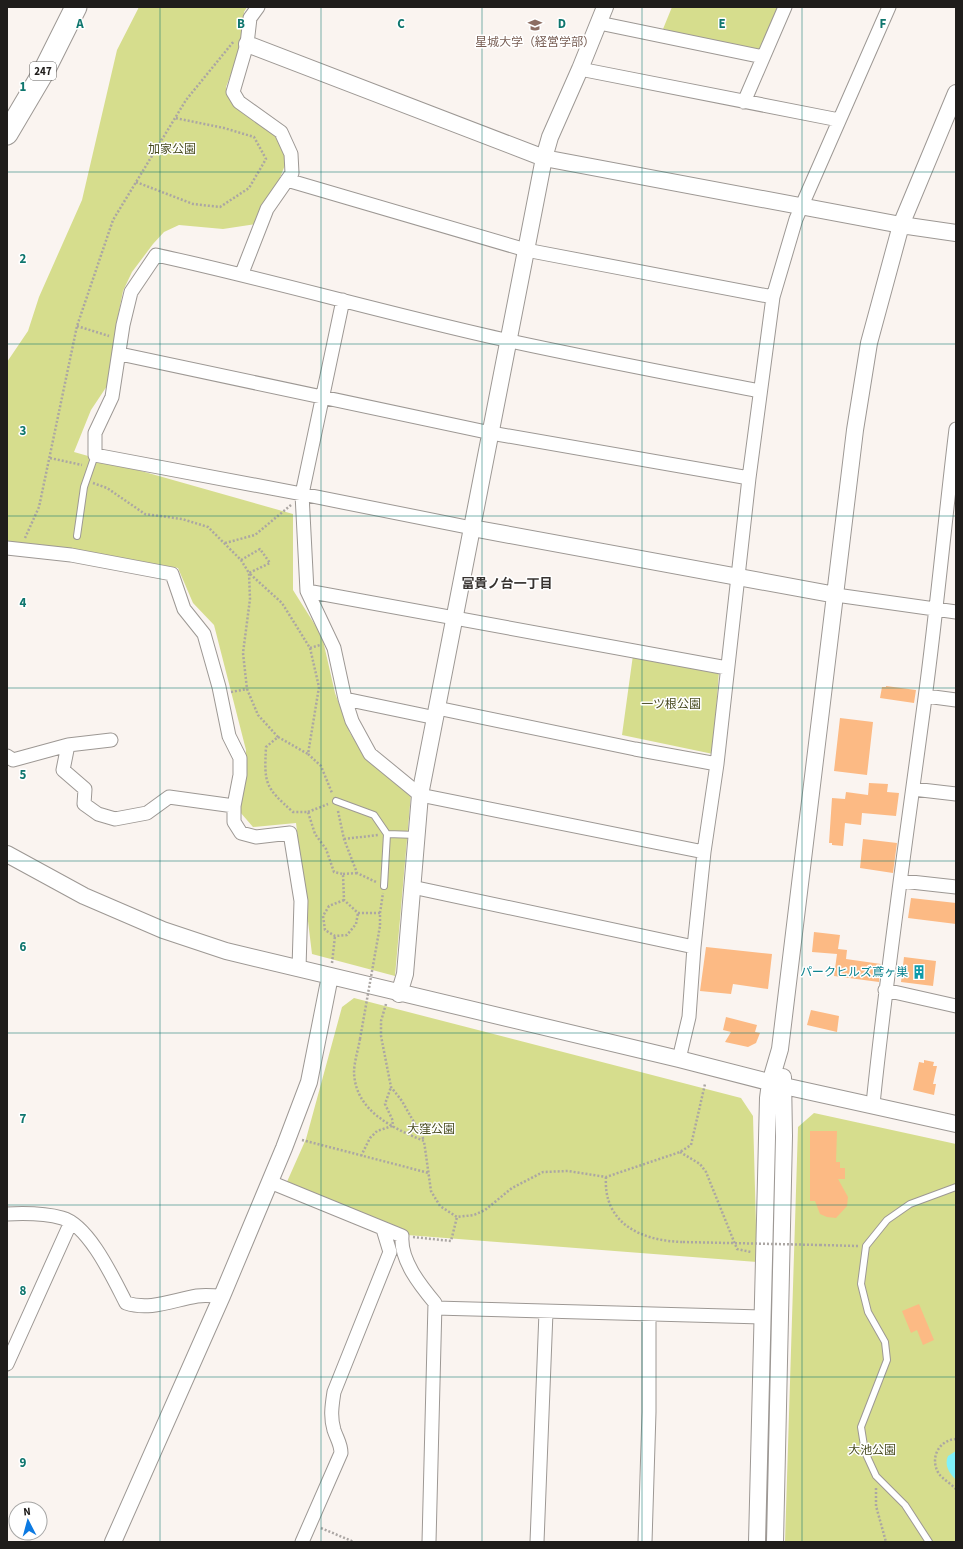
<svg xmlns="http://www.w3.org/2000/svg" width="963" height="1549" font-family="'Source Sans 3','Noto Sans JP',sans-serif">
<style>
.park{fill:#d6dd8d}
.water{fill:#80f1f9}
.building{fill:#fcba84}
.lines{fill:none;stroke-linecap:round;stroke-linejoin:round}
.service-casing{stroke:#9d9894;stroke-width:8}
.minor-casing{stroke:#9d9894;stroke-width:15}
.tertiary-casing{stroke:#9d9894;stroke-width:18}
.trunk-casing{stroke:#9d9894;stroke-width:23}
.path{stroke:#aba6a3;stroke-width:2.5;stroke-dasharray:2 2;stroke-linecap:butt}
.service{stroke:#fff;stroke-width:6}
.minor{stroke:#fff;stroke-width:13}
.tertiary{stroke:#fff;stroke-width:16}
.trunk{stroke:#fff;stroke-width:21}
.path-bridge{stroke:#aba6a3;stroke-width:2.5;stroke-dasharray:2 2;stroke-linecap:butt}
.grid{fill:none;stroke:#0f766e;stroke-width:1;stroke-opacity:0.55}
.labels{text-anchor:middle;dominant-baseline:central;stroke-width:3;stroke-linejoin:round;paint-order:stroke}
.shield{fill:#fff;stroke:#62615f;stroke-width:1}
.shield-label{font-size:11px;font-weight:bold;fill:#1f1d1b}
.education-label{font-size:12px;fill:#785e54;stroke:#fff}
.park-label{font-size:12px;fill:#4b4e23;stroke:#fff}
.culture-label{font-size:12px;fill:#0d838f;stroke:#fff;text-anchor:end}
.neighbourhood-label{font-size:13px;font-weight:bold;fill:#36322f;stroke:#fff}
.grid-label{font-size:13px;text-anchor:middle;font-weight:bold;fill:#0f766e;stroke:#fff;stroke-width:3;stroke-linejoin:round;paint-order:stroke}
</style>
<rect width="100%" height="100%" fill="#faf4f0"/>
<path class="park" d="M139,7H247L244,12L242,45L226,87L233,105L275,134L285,150V165L276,188L256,224L223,229L179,225L164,232L153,244L132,272L123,291L116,326L115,364L109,383L91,410L74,452L293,514V590L322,636L335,693L350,733L366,758L411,794L395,976L312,954L296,823L253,827L240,812L246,750L214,625L193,603L178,568L37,544L7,543V362L28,331L39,297L82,200L117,50Z
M672,7H785L765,53L663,29Z
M633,655L719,671L713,754L622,735Z
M354,998L741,1098L753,1116L757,1262L407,1235L286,1184L306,1139L342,1007Z
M814,1113L956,1144V1542H785L798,1127Z"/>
<path class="water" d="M956,1451V1480C949,1473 944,1465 948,1456Z"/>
<path class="building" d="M886,686L916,690L914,703L880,698L882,687H886Z
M840,718L873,722L867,775L834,771Z
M869,783L888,784L887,792L899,793L896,816L862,813L861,825L845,823L843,846L832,845V843H829L832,798L845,799L846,792L868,795Z
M863,839L897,843L893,873L860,868Z
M911,898L956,903V924L908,918Z
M814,932L840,935L838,949L847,950L846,959L881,964L879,982L834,976L837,954L812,952Z
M706,947L772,954L768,989L733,984L731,994L700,991Z
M904,957L936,961L933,986L901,982Z
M811,1010L839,1016L837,1032L807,1025Z
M726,1017L757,1025L755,1032L760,1033L756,1043L748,1047L725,1042L731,1032L723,1030Z
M924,1060L934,1062L933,1066H937L933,1084H936L934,1095L913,1090L919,1062L924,1063Z
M810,1131H837L836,1162H840V1168H845V1179H838L848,1197L847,1206L836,1218L827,1217L820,1214L815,1201H810Z
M919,1304L934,1340L923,1345L917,1330L911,1333L902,1311Z"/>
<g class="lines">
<defs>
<path id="service" d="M77,536L84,487L95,455
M336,801L374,815L387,834L417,835
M384,886L387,834
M929,1542L905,1505L876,1476L865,1452L861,1427L887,1360L885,1342L868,1312L861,1284L866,1246L887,1220L910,1204L956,1187"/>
<path id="minor" d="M599,23L763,57
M580,69L839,120
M744,102L785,7
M287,180L526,250L773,297
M242,273L267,209L292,173L291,154L281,132L239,102L233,92L247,44L250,18L258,7
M343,300L302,494L307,591L334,648L345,699L352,721L370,754L420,795L704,852
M120,354L491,433L749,478
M472,528L302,494L95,455V433L112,397L123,325L131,292L156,255C275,281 391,315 510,341C593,359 677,375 760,391
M7,548L71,555L172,574L184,609L204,634L219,687L229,736L240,758V775L234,806V822L241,833L256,837L290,833L301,901L299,968
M307,591L727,668
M836,595L956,612
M926,696L956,700
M345,699L436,718
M437,708L635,749L717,764
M68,745L111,740
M7,756L13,760L68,745L63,770L85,789L84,804L98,814L115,819L147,813L169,797L234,806
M913,789L956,794
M902,881L956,887
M412,887L694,947
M885,990L956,1006
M679,1059L689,1017L694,947L704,852L717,764L749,478L773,297L796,219L889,7
M873,1104C887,968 907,833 925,698C937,609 945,519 956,429
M270,1182L402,1236C400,1260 420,1285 435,1303L429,1542
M7,1214C26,1213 44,1213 62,1218C89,1225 114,1280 126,1303C150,1311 173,1300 197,1296C205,1295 214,1296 222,1296
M435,1308L762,1317
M7,1364L71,1222
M302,1542L341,1453C341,1444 337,1439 334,1430C330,1417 332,1405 334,1392L390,1252L383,1229
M537,1542L546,1312
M645,1542L649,1412V1314"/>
<path id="tertiary" d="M247,44L544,158L901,225L956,233
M472,528L836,595
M7,854L84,896L163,930L226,951L679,1059L784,1086L956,1124
M399,994L405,974L420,795L544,158L550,137L580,69L605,7
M113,1542L222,1296L284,1148L309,1082L330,976
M757,1542L768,1098L770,1083L780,1049L855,430L869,343L901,225L956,93
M775,1542L784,1136L783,1077"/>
<path id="trunk" d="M7,134L43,73L76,7"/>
</defs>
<use href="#service" class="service-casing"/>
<use href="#minor" class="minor-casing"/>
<use href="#tertiary" class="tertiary-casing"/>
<use href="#trunk" class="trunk-casing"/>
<path class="path" d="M136,182L193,204L220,207L249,188L266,159L254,137L224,128L175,118
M77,326L109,336
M50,458L82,465
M93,483L107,488L145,514L182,519L208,527L241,560L249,573L250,599L243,653L247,689L258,715L278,737L266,747C264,784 265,787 293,812H308L315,834L326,849L334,872L343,874L344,900L358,913H380V926
M25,538L39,507L77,326L113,220L186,100L234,41
M225,543L255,535L291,505
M241,560L260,549L270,563L249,573L282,603L310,648L319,687L308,754L321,766L332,793
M310,648L320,645
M231,692L247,689
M278,737L308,754
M338,811L344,839L357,873L376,882
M308,812L328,804
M344,839L378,835
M343,874L357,873
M344,900L329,906L323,916L325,930L335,936L347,935L356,924L358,913
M380,913L383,893
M332,963L335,936
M386,1004L381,1021V1036L391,1087L402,1101L424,1140
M360,1039C358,1050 354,1063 354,1073C356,1112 393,1128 424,1141L431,1191L440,1206L457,1217L474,1215L485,1210L512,1188L543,1172L568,1171L606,1177L680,1152L691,1145L705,1084
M302,1140L429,1173
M680,1152L700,1164L706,1172L737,1249L751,1252
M361,1156L370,1138L377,1131L392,1126L393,1121L385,1104L391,1087
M606,1177C603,1224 642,1241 683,1242
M413,1237L451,1241L457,1217
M820,1245L858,1246
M956,1439C939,1440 929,1458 939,1474C943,1479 951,1484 956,1489
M876,1488V1506L886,1542
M321,1528L354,1542"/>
<use href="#service" class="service"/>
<use href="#minor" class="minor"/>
<use href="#tertiary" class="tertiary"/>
<use href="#trunk" class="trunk"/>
<path class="path-bridge" d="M360,1039L380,926
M683,1242L820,1245"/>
</g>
<path class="grid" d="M160,7V1542M321,7V1542M482,7V1542M642,7V1542M802,7V1542M7,172H956M7,344H956M7,516H956M7,688H956M7,861H956M7,1033H956M7,1205H956M7,1377H956"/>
<defs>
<symbol id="university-bare" viewBox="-9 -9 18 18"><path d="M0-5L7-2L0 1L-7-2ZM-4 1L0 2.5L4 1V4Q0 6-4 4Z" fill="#8d6e63" stroke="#fff" stroke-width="2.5" paint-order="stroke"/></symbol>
<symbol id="building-bare" viewBox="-9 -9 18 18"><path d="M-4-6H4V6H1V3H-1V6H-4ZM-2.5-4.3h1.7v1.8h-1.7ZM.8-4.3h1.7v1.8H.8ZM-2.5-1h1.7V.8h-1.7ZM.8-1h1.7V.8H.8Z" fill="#0f9aa8" stroke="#fff" stroke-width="2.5" paint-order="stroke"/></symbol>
</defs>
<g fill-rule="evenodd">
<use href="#university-bare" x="525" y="15" width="20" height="20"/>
<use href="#building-bare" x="909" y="962" width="20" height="20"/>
</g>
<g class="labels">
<rect class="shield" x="30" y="62" width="26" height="18" rx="3"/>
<g class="shield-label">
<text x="43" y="71">247</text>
</g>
<g class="education-label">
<text x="535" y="42">星城大学（経営学部）</text>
</g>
<g class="park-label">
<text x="172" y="149">加家公園</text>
<text x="671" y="704">一ツ根公園</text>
<text x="431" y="1129">大窪公園</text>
<text x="872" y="1450">大池公園</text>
</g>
<g class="culture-label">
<text x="908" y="972">パークヒルズ鳶ヶ巣</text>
</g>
<g class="neighbourhood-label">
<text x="507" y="584">富貴ノ台一丁目</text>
</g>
</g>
<g class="grid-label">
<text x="80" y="28">A</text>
<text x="241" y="28">B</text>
<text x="401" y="28">C</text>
<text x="562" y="28">D</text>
<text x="722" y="28">E</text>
<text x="883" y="28">F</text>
<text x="23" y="91">1</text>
<text x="23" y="263">2</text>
<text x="23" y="435">3</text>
<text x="23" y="607">4</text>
<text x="23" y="779">5</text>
<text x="23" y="951">6</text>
<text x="23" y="1123">7</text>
<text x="23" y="1295">8</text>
<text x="23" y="1467">9</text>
</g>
<rect width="963" height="1549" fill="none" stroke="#1f1d1b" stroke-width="16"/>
<g transform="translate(28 1521) rotate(354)"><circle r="19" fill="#ffffff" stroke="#a5a5a4"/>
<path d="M0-3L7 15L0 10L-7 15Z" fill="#0c7ae2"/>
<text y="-6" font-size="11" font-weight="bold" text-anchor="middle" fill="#1f1d1b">N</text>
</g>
</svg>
